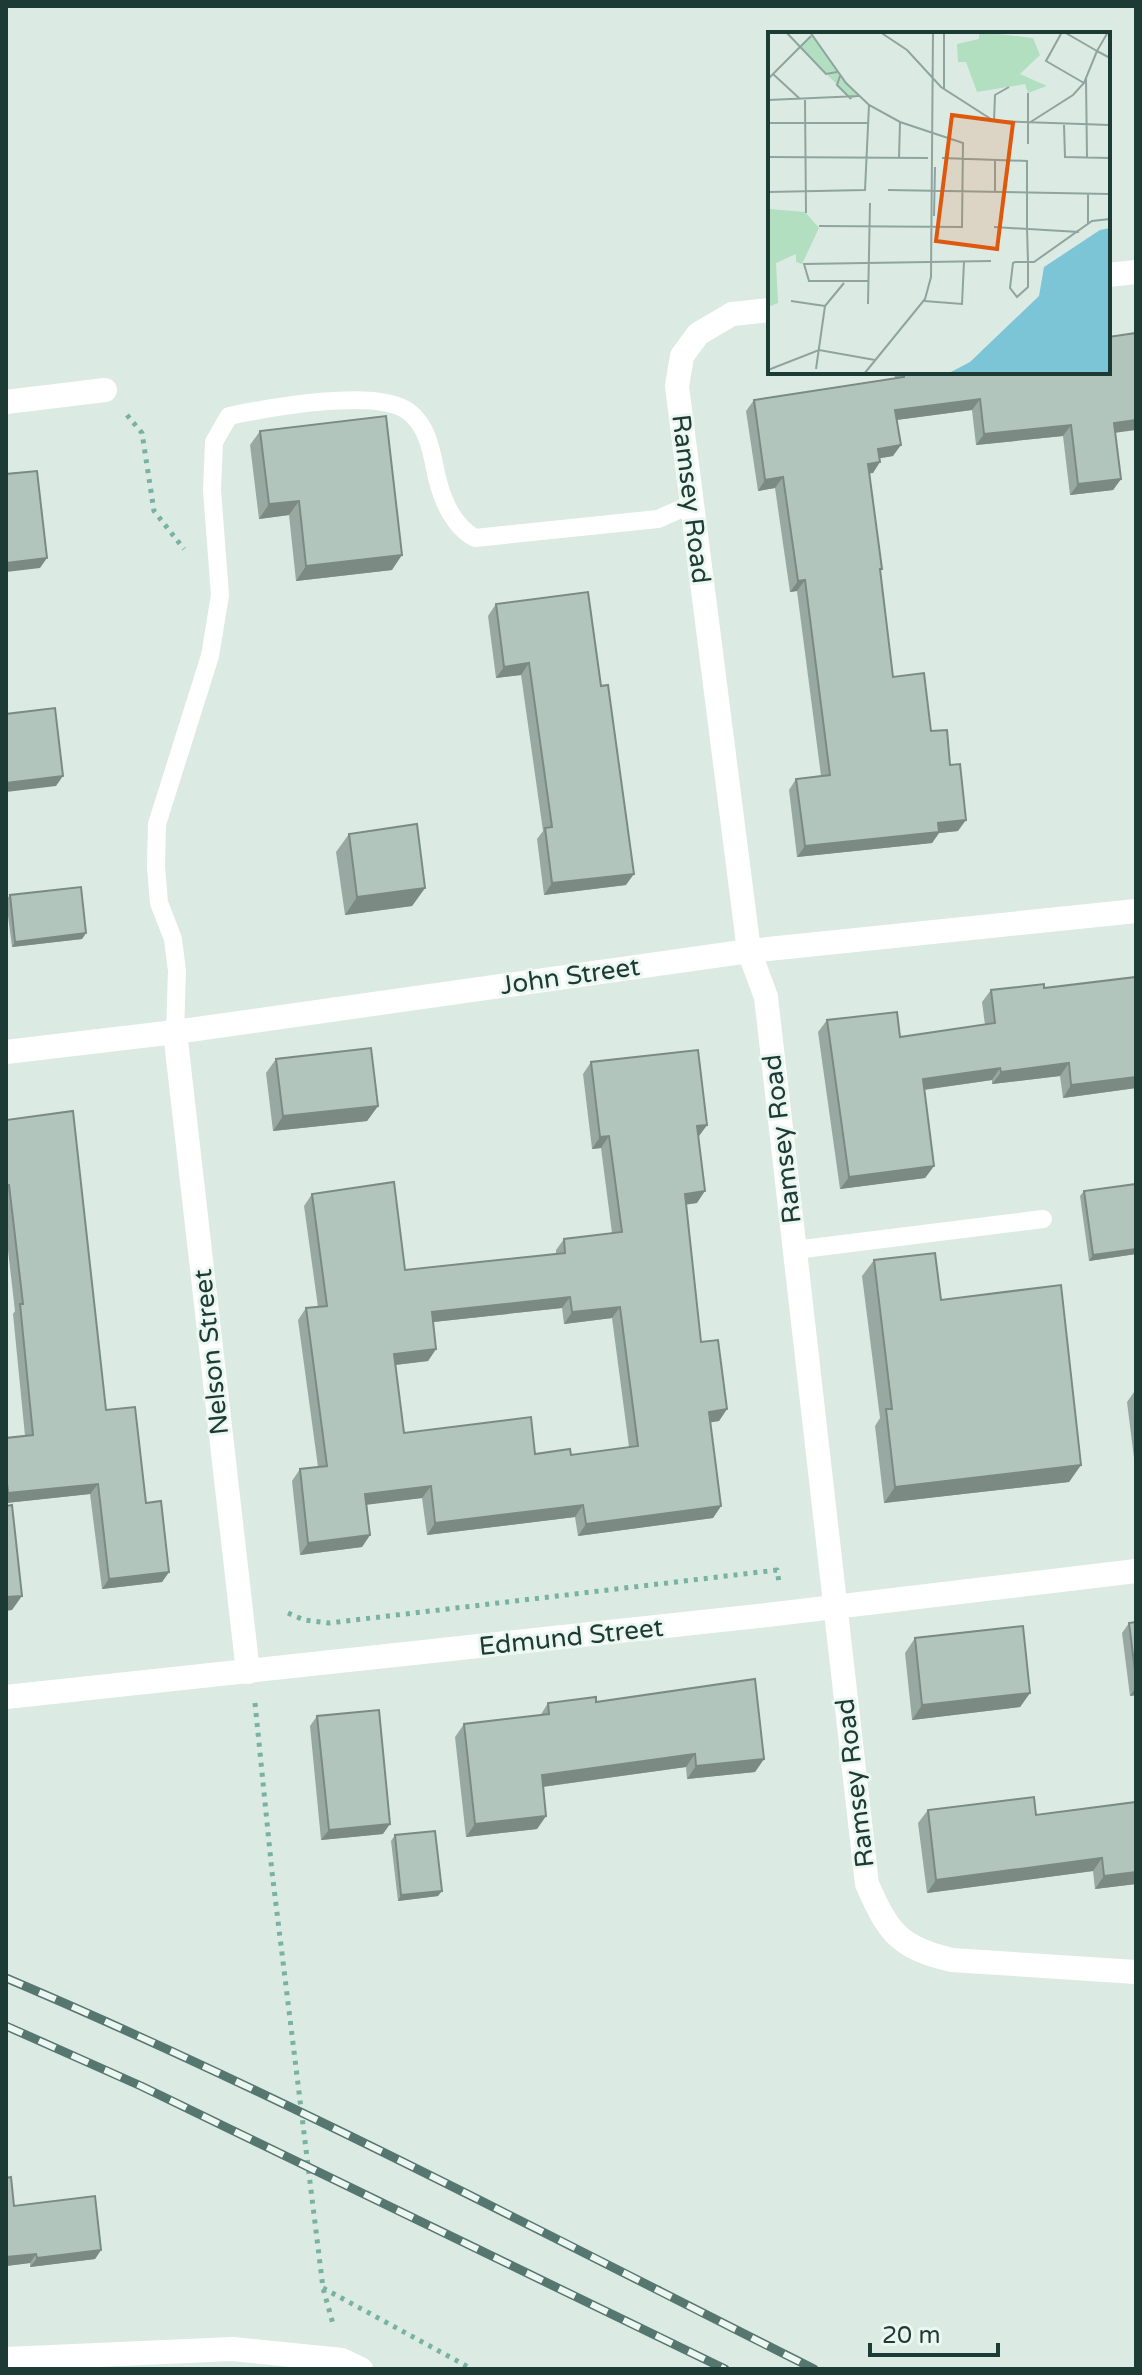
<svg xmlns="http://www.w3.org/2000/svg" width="1142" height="2375" font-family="'Varela Round',sans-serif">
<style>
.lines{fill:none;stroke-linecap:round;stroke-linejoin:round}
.path{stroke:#78b2a2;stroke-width:5;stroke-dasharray:4 6;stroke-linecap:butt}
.lane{stroke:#fff;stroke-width:18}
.street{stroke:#fff;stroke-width:24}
.secondary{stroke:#fff;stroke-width:24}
.rail-casing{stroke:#567770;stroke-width:9}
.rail{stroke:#ecf7f2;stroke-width:6;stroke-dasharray:18;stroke-linecap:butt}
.wall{fill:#98a9a3;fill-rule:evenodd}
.shaded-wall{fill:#7c8a84}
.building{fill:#b1c5bd;stroke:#7c8a84;stroke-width:2;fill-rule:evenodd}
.labels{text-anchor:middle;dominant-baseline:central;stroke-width:6;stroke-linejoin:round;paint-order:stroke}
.street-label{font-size:26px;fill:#1c3b34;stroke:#ecf7f2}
.inset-road{fill:none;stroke:#8fa49e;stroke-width:2}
.view{fill:#de580e;fill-opacity:0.15;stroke:#de580e;stroke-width:4}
.inset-edge{fill:none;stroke:#1c3b34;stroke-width:4}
</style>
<rect width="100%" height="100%" fill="#dceae4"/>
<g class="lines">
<path class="path" d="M127,415L142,433L154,511L184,549
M288,1613L304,1620L329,1623L777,1570L779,1582
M255,1703L272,1872L323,2288L333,2324
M323,2288L472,2369"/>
<path class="lane" d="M175,1032L177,971L173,939L159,903L156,867L157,824L210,656L220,595L212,490L214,442L229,416C267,408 378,387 409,412C429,427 432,455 437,478C443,502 453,526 475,538L658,519L692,504
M795,1250L1043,1219"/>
<path class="street" d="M1108,275L1136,272
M6,402L105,390
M175,1032L248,1672
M6,1052L175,1032L749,951L677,386L682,356L698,334L732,314L770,310
M6,1697L767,1615L1136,1571"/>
<path class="secondary" d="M1136,911L749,951L766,997L867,1884C888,1932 899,1948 952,1960L1136,1972
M6,2359L233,2349L342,2360L361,2369"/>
<defs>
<path id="rail" d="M6,1978C282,2095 547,2235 814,2369
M6,2026L141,2086L725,2369"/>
</defs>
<use href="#rail" class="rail-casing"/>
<use href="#rail" class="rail"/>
</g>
<path class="wall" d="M894,372H1108L1121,479L1113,490L1070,495L1063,436L976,445L972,410L897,420L893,456L880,458L873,473H869L893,677L931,731L958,831L939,833L932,843L797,857L789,790L796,779L821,776L797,591L790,592L775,488L758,491L746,411L754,400L895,378Z
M260,431L392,570L296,581L289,515L259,519L250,445Z
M588,592L626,885L544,895L537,839L543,831L521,675L496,678L488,616L496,604Z
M349,834L425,888L412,906L345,915L336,852Z
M10,895L86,933L82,939L12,947L6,900Z
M1044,988L1136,1088L1063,1098L1060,1076L992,1084V1080L924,1090L934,1166L925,1178L840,1189L818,1032L827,1020L900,1037L985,1025L982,1002L991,990Z
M276,1059L378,1106L367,1121L273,1131L266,1073Z
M591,1062L707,1125L698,1137L697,1203L686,1204L701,1342L727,1409L719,1421L710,1422L721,1506L713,1518L578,1536L575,1517L427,1535L422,1498L367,1504L370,1535L362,1547L300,1555L292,1481L300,1469L318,1467L298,1320L306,1308L318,1307L304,1206L312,1194L405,1270L556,1254V1250L564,1239L612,1233L601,1148L592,1149L583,1074ZM562,1308L564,1324L612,1318L629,1447L571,1455L535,1454L404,1433L395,1365L428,1361L436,1349L433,1322Z
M6,1120L106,1410L146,1503L169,1572L162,1582L102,1589L90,1494L6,1503V1438L25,1436L13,1314L15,1311L6,1233Z
M1084,1191L1136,1254L1089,1261L1080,1196Z
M874,1260L941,1300L1081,1465L1069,1482L884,1503L875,1426L880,1418L862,1276Z
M1136,1391V1474L1127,1402L1134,1392Z
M1136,1622V1695L1130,1696L1122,1633L1129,1623Z
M915,1638L1030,1693L1020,1707L912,1720L905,1653Z
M596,1702L764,1759L755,1772L687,1779L686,1767L543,1787L546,1816L537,1829L466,1837L455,1737L464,1724L540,1716L548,1703Z
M317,1716L383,1834L321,1840L310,1726Z
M1136,1802V1884L1095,1889L1093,1871L927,1893L918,1823L928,1810L1036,1815Z
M395,1835L438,1896L398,1901L391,1841Z
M6,2178L14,2206L101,2250L95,2259L30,2267V2263L6,2266Z"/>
<path class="shaded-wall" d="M980,399L972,410L888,421L895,410Z
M1136,420V430L1106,434L1114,423Z
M1071,425L1063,436L976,445L984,434Z
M901,445L893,456L870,460L878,449Z
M880,462L873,473L860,475L868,464Z
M783,477L775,488L758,491L765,480Z
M1121,479L1113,490L1070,495L1078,484Z
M299,501L289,515L259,519L269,504Z
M402,555L392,570L296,581L306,566Z
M47,558L40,568L6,572V563Z
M805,580L797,591L790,592L798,581Z
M529,663L521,675L496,678L504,667Z
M63,776L56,786L6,792V783Z
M966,820L958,831L939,833L932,843L797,857L805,846L938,823Z
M634,874L626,885L544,895L552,883Z
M425,888L412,906L345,915L357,897Z
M86,933L82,939L12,947L15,942Z
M1069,1063L1060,1076L992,1084L1001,1072Z
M1000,1068L992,1080L914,1091L923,1079Z
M1136,1077V1088L1063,1098L1071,1085Z
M378,1106L367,1121L273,1131L283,1116Z
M707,1125L699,1136L689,1138L697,1126Z
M609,1136L601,1148L592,1149L600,1137Z
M934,1166L925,1178L840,1189L849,1177Z
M705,1191L697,1203L677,1206L685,1194Z
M1136,1249V1254L1089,1261L1093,1255Z
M570,1297L562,1308L424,1323L432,1312Z
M620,1307L612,1318L564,1324L572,1312Z
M436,1349L428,1361L386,1366L394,1354Z
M727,1409L719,1421L701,1424L709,1412Z
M1081,1465L1069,1482L884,1503L895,1487Z
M98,1484L90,1494L6,1503V1496L8,1493Z
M431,1486L422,1498L357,1506L365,1494Z
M583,1505L575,1517L427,1535L435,1523Z
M721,1506L713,1518L578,1536L586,1524Z
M370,1535L362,1547L300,1555L308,1543Z
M169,1572L162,1582L102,1589L109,1579Z
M22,1596L12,1610L6,1611V1597Z
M1136,1687V1695L1130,1696Z
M1030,1693L1020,1707L912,1720L922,1705Z
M695,1754L686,1767L533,1788L542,1775Z
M764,1759L755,1772L687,1779L696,1766Z
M546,1816L537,1829L466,1837L475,1824Z
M390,1824L383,1834L321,1840L329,1830Z
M1102,1858L1093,1871L927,1893L936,1880Z
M1136,1872V1884L1095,1889L1104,1876Z
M442,1891L438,1896L398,1901L401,1895Z
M101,2250L95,2259L30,2267L37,2258Z
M36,2254L30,2263L6,2266V2257Z"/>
<path class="building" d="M1136,333V420L1114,423L1121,479L1078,484L1071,425L984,434L980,399L895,410L901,445L878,449L880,462L868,464L882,569H880L893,677L924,673L931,731L947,730L950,765L960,764L966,820L938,823L939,832L805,846L796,779L830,775L805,580L798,581L783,477L765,480L754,400L904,377L903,372H1108V337Z
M386,416L402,555L306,566L299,501L269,504L260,431Z
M37,471L47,558L6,563V474Z
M588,592L601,686L608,685L634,874L552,883L545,828L552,827L529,663L504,667L496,604Z
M55,708L63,776L6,783V714Z
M417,824L425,888L357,897L349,834Z
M81,887L86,933L15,942L10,895Z
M1136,977V1077L1071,1085L1069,1063L1001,1072L1000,1068L923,1079L934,1166L849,1177L827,1020L897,1012L900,1037L995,1023L991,990L1044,984V988Z
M371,1048L378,1106L283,1116L276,1059Z
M698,1050L707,1125L697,1126L705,1191L685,1194L701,1342L718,1340L727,1409L709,1412L721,1506L586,1524L583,1505L435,1523L431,1486L365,1494L370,1535L308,1543L300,1469L327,1466L306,1308L327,1306L312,1194L394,1182L405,1270L565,1253L564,1239L622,1232L609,1136L600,1137L591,1062ZM570,1297L572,1312L620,1307L638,1446L571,1455L570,1449L535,1454L531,1417L404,1433L394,1354L436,1349L432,1312Z
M73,1111L106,1410L135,1407L146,1503L161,1501L169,1572L109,1579L98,1484L8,1493L6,1473V1438L33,1435L20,1304H23L9,1185L6,1186V1120Z
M1136,1184V1249L1093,1255L1084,1191Z
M935,1253L941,1300L1061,1285L1081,1465L895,1487L886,1409H892L874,1260Z
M12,1505L22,1596L6,1597V1506Z
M1136,1622V1679L1129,1623Z
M1023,1626L1030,1693L922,1705L915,1638Z
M755,1679L764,1759L696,1766L695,1754L542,1775L546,1816L475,1824L464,1724L549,1714L548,1703L596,1697V1702Z
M379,1710L390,1824L329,1830L317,1716Z
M1034,1797L1036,1815L1136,1802V1872L1104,1876L1102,1858L936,1880L928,1810Z
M435,1831L442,1891L401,1895L395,1835Z
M11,2177L14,2206L95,2196L101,2250L37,2258L36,2254L6,2257V2178Z"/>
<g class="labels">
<g class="street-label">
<text transform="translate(691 499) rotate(83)">Ramsey Road</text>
<text transform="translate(570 976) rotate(-8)">John Street</text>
<text transform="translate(782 1139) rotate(-97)">Ramsey Road</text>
<text transform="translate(211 1352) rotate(-96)">Nelson Street</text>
<text transform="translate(571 1637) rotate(-6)">Edmund Street</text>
<text transform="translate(855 1783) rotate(-97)">Ramsey Road</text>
</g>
</g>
<g transform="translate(768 32)">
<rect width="342" height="342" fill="#dceae4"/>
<path d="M211,0L265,6L272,23L252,42L279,54L260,61L257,52L209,60L198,30H190L189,12L211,7ZM44,3L75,47L91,64L83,67L32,15ZM1,177L37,180L51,196L34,232L28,230V222L8,231L10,271L0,275Z" fill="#b1dfc0"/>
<path d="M342,196V342H179L202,330L271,264L276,235L332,198Z" fill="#7cc5d7"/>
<path class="inset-road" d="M18,0L58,42L69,40M42,0L78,51L101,73L132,90L195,111L194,195L51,194M112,0L139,18L173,55L226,89L342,93M176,0V57M294,0L278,29L316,51M296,0L329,19L340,0M5,42L31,66M72,44L69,53L83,67M318,46L319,126M0,47L43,4M0,68L91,64M37,68L38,181M226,89L227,63L241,55M0,91H101M261,91L305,63L316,51L329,19L342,26M296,93L297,125L342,126M260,112V61M0,125L160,126M131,126L132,90M174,126L259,129V196L260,230V255L249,265L242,256L245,231L247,230H266L324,189L342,187M120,158L342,162M0,160L97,158L101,73M227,161V127M320,162V192M166,184L167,135M226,195L311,200M100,249H41L36,232L223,229M23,269L57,274M156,269L194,272L196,230M100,272L102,171M48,337L57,274L76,251M0,338L51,318L107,328M96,342L157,267L163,245L165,0"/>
<path class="view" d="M184,83L245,91L229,217L168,209Z"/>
<rect width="342" height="342" class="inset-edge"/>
</g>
<rect width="1142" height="2375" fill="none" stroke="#1c3b34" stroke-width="16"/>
<path d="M870 2343v12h128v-12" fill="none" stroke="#1c3b34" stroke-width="4"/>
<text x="882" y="2343" font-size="24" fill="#1c3b34" stroke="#ecf7f2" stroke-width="6" paint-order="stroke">20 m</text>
</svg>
